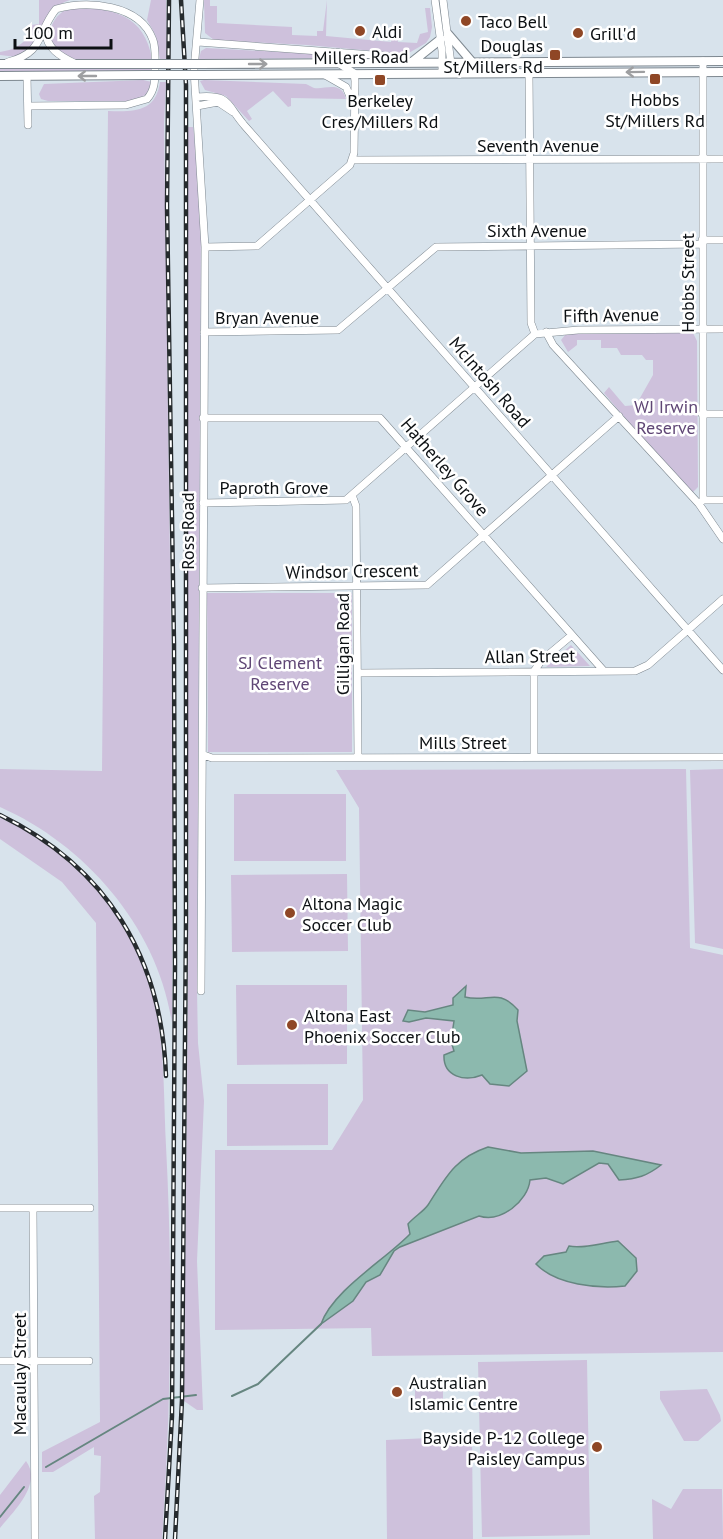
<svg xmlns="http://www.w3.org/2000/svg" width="723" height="1539" font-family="'PT Sans',sans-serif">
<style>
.green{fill:#cec1dc}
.water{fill:#8cb9ae;stroke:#668680;stroke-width:1.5}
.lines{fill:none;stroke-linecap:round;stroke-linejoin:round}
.stream{stroke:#668680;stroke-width:2}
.minor-casing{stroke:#7e8890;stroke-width:8}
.major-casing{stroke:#7e8890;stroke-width:10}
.minor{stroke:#fff;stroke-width:7}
.major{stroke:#fff;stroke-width:8}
.rail-casing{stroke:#262b2e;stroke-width:4.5}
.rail{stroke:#fff;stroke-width:2;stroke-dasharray:7;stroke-linecap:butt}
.major-bridge-casing{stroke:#7e8890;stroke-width:10;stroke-linecap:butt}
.major-bridge{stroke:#fff;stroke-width:8}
.oneway{stroke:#9e9fa1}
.poi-dot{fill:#8f4726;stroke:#fff;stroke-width:2}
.labels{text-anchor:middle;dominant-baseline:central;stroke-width:5;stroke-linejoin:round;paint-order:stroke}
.poi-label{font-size:18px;fill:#0c1013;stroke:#fff;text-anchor:start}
.street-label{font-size:18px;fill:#0c1013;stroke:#fff}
.park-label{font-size:18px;fill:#5f4675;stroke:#fff}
</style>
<rect width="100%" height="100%" fill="#d8e3ec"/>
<path class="green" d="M39,0H70C47,8 47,24 36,43C32,49 23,53 17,57L0,55V52C14,50 21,45 31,35V25L39,24Z
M151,0H166L167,59H160L155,34L147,20Z
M204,0H210V6H217V23L292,27V35L317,36V31H323L327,0L326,36L391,42L392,37H397L398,42L417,43L420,34L428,32L425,8H430L432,27L430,37L426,43L407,54L307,45L214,40L205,33Z
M68,8C109,7 144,12 152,59H71L59,53L49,38C51,23 55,16 68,8Z
M206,48L358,56V58L199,59L201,51Z
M151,68V71L0,73V69Z
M143,80L152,82C149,94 143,98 132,101H48L41,99L39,94L44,84Z
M204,80L306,84C309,85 311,87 314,88C325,90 341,80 346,99L291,98V106L288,107L273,91L247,111L252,119L249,121L226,96L205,90L200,81Z
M160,82H166L164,124L173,778L172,1023C158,928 86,845 0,807V769L102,771L108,111C134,112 156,112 160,82Z
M188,127H193L194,134L201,222L197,990L198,1043L204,1101L197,1261L203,1410H197L184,1401V1390L189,882L186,556Z
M688,333H693L697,341L698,487L692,493L680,483L604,393L609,387L625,406L636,405L653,375V360H646L642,355H621L617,348H601V340H577V345L568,352L561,340L566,334Z
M207,593H352V752H208Z
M571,645L590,666L546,667Z
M686,769L690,948L723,955V1352L372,1356L371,1328L215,1330V1150H332L363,1100L359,808L336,770Z
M723,769V949L695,943L690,770Z
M234,794H346V861H234Z
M0,818C68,846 123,908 147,976C166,1031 163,1090 166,1146C173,1278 171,1408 162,1539H95L94,1496L100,1492L101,1456L94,1455V1447L53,1472H42V1452L100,1422L96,923L62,882L0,839Z
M347,874L348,951L232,952L231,875Z
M236,985H347V1064L237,1065Z
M227,1084H328V1145L227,1146Z
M587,1360L590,1535L482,1537L478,1362Z
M415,1383H443V1402H415Z
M707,1389L720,1415L721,1421L698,1441H684L660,1399V1391Z
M472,1436L473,1539H387L386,1440Z
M26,1461C43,1484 13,1512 0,1528V1495Z
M683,1489H722L723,1539H653L652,1499L671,1509Z"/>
<path class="water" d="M466,986L465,997C488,1003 498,987 518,1010L517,1021L527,1071L509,1086L490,1084L482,1075C465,1082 443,1077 444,1055L454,1051L451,1041L454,1021L426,1018L409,1022L403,1021L408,1010L425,1012L453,1005V998Z
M488,1147L521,1153L593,1151L661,1165C647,1176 637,1179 619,1180L608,1164L599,1163L563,1184L546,1178L530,1180C528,1201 501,1223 479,1216L400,1247L394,1251L380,1275L366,1282L353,1301L321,1324C333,1290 385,1260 410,1234L408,1224C414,1217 424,1211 428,1205C446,1177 455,1158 488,1147Z
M618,1241L636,1258L637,1271L625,1286C598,1289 556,1285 536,1264L544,1256L566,1252L569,1246C584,1249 601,1243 618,1241Z"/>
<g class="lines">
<path class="stream" d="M232,1396L258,1384L321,1324
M46,1467L163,1399L196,1395
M0,1517L24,1487"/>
<defs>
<path id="minor" d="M200,0L194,70L205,247L201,991
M435,0L442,51V72
M443,0L452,72
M45,31C47,49 60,56 74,63
M198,42L387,56L404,62
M8,62C45,52 36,34 56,9C88,0 140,4 153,40C156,49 155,59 155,68C155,80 155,90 147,99L126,105L29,106
M529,73L531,323L535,334
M325,75L346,87L352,101
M27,76L28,125
M196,97C229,94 225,102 244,125L723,670
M197,106L218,102L233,112
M353,160L723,159
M702,240H723
M205,247L257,246L350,165L354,153L355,81L354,73L338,63
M204,332L338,330L436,247L702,244
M546,332L553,345L699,504L723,539
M702,414H723
M203,418H380L603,670
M352,495L356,506L358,757
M703,500H723
M203,503L346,500L535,334L578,330L723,329
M699,504L703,500V61
M202,588L427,585L619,416
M358,673L635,671L648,665L723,599
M204,755L212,758L723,757
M534,757V671L542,660L572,635
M0,1208H90
M33,1208L35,1539
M0,1361H89"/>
<path id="major" d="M448,34L472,62
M412,62L441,39
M0,64H145
M199,64L723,61
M200,75L723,72
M0,76L146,75"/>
</defs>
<use href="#minor" class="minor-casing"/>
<use href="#major" class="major-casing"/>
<use href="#minor" class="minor"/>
<use href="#major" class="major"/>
<defs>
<path id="rail" d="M0,815C107,867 162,958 166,1076
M165,1539L172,1416L175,964L174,644L167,206L169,0
M175,1539L182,1400L186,921V85L181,0"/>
</defs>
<use href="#rail" class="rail-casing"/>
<use href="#rail" class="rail"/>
<defs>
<path id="major-bridge" d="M145,64H199
M146,75H200"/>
</defs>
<use href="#major-bridge" class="major-bridge-casing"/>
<use href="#major-bridge" class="major-bridge"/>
</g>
<defs><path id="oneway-shaft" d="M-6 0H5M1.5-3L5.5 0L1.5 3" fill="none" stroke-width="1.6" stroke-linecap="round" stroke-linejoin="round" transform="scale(1.5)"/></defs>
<g class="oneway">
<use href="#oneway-shaft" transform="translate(258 64)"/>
<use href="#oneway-shaft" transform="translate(635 72) rotate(179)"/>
<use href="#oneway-shaft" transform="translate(87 76) rotate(180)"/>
</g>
<g class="poi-dot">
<circle cx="466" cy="21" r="6"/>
<circle cx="360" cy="31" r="6"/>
<circle cx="578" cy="33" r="6"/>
<rect x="549" y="49" width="12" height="12" rx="3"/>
<rect x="649" y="73" width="12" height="12" rx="3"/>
<rect x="374" y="74" width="12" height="12" rx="3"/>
<circle cx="290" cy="913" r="6"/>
<circle cx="292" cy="1025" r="6"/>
<circle cx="397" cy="1392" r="6"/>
<circle cx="597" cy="1447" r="6"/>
</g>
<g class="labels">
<g class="poi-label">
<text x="478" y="21">Taco Bell</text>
<text x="372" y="31">Aldi</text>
<text x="590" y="33">Grill'd</text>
<text x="543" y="45" text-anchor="end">Douglas<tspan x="543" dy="21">St/Millers Rd</tspan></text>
<text x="655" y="99" text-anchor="middle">Hobbs<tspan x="655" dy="21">St/Millers Rd</tspan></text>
<text x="380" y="100" text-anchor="middle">Berkeley<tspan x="380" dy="21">Cres/Millers Rd</tspan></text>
<text x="302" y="903">Altona Magic<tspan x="302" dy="21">Soccer Club</tspan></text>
<text x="304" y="1015">Altona East<tspan x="304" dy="21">Phoenix Soccer Club</tspan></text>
<text x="409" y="1382">Australian<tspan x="409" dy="21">Islamic Centre</tspan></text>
<text x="585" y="1437" text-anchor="end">Bayside P-12 College<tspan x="585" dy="21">Paisley Campus</tspan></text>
</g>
<g class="street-label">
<text transform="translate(361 57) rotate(-1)">Millers Road</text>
<text x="538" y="145">Seventh Avenue</text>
<text x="537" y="230">Sixth Avenue</text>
<text transform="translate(687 283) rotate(-90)">Hobbs Street</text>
<text transform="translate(611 315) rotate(-1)">Fifth Avenue</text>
<text x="267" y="317">Bryan Avenue</text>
<text transform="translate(490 382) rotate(49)">McIntosh Road</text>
<text transform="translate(445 467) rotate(49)">Hatherley Grove</text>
<text x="274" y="487">Paproth Grove</text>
<text transform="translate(187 531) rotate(-90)">Ross Road</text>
<text transform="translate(352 571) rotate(-1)">Windsor Crescent</text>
<text transform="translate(342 644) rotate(-90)">Gilligan Road</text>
<text transform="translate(530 656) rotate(-1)">Allan Street</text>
<text x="463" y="742">Mills Street</text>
<text transform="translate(19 1374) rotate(-90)">Macaulay Street</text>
</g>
<g class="park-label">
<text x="666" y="406">WJ Irwin<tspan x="666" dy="21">Reserve</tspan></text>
<text x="280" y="662">SJ Clement<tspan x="280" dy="21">Reserve</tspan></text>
</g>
</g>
<path d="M15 39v9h96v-9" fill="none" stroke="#0c1013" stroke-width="3"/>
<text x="24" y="39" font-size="18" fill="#0c1013" stroke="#ffffff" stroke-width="4.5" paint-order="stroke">100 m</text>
</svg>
